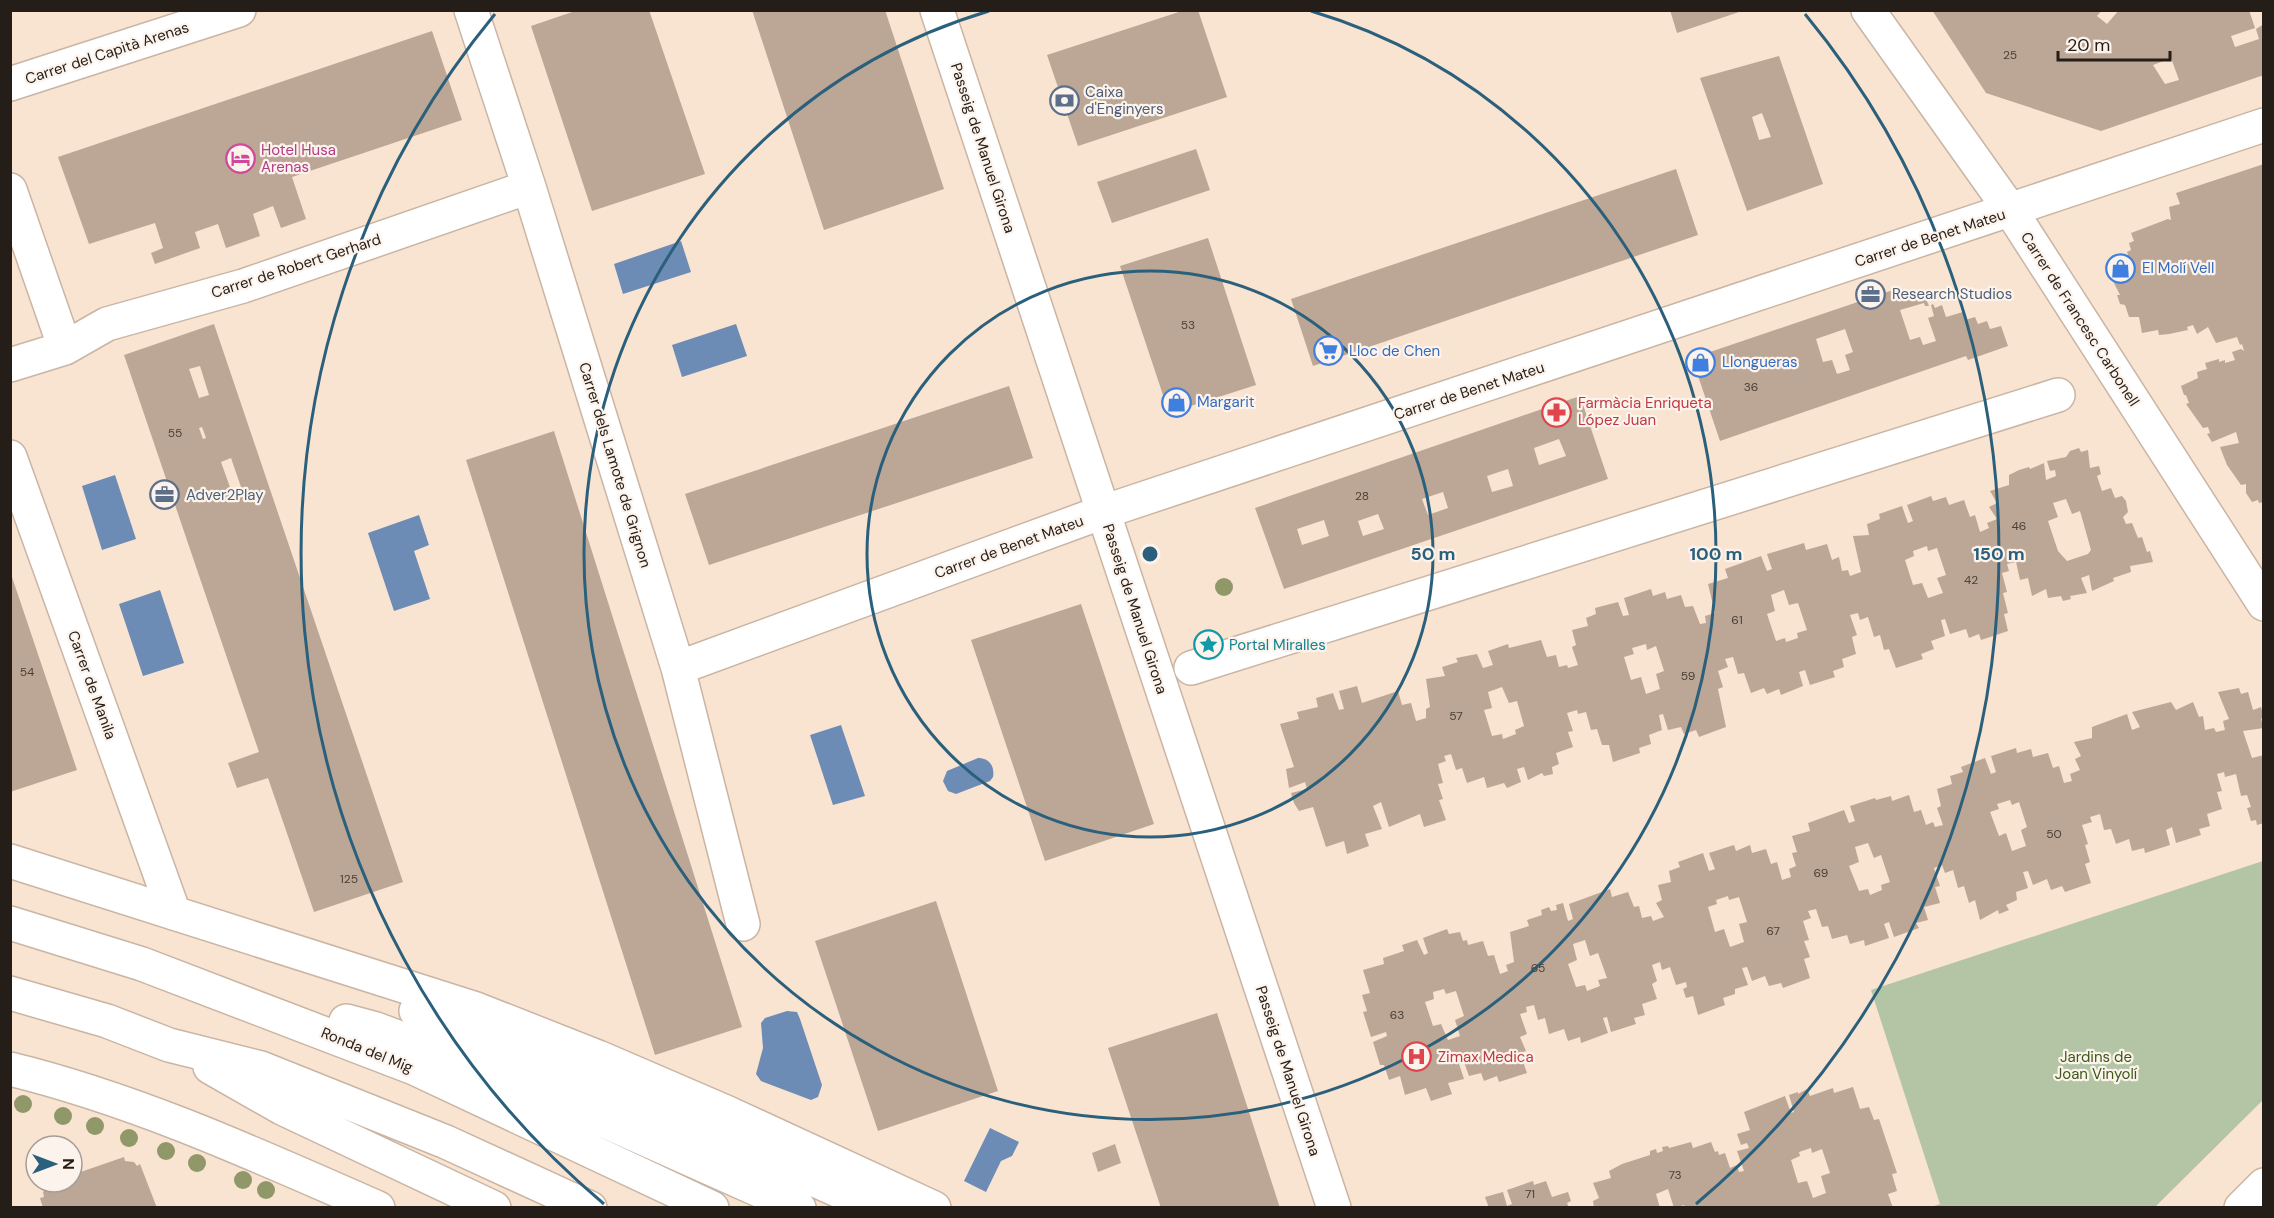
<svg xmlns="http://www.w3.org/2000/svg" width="2274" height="1218" font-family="'DM Sans',sans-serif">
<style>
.green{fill:#b4c5a6}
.water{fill:#6c8bb5}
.building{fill:#bca796;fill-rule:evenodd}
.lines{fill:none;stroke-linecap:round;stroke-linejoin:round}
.street-casing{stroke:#cab5a4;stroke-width:36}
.secondary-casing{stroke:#cab5a4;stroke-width:36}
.primary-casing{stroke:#cab5a4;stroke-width:36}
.street{stroke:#fff;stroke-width:33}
.secondary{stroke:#fff;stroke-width:33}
.primary{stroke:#fff;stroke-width:33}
.tree{fill:#90986a}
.ring{fill:none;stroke:#2b607c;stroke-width:3}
.labels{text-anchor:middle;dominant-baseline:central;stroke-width:4.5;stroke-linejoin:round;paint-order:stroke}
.number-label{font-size:12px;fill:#4b4037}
.street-label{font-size:15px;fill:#251d17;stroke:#fcf3ec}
.service-label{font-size:15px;fill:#4e5e75;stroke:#fcf3ec;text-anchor:start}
.hotel-label{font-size:15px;fill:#b23c85;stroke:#fcf3ec;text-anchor:start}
.shop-label{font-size:15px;fill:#366cbe;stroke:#fcf3ec;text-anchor:start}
.health-label{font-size:15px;fill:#be3a42;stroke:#fcf3ec;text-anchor:start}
.culture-label{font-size:15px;fill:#0d838f;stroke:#fcf3ec;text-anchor:start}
.park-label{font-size:15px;fill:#3b5a16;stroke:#fcf3ec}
.centre{fill:#2b607c;stroke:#fcf3ec;stroke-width:3}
.ring-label{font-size:18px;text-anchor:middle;font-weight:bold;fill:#2b607c;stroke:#fcf3ec;stroke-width:4.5;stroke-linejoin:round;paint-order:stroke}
</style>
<rect width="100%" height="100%" fill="#f9e3d1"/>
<path class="green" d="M2263,861V1100L2155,1207H1931L1940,1204L1871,990Z"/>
<path class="water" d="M681,241L691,272L623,294L614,264Z
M736,324L747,356L682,377L672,345Z
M115,475L136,539L102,550L82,486Z
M419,515L429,545L414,551L430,599L394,611L368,533Z
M160,590L184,663L143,676L119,604Z
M841,725L865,796L833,805L810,735Z
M978,758C989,758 995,766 993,777L990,781L956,794L948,791L943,781L947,771Z
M787,1011L797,1012L800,1019L822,1085L818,1097L811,1100L761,1081L756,1074L763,1048L761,1023L765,1018Z
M990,1128L1019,1142L1012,1156L1001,1161L986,1192L964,1181Z"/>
<path class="building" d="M578,10H649L705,174L592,211L531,26Z
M752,10H885L944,189L824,230Z
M1185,10H1198L1227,97L1078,146L1047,55Z
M1670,10H1742V11L1677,33Z
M1932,10H2102L2097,16L2107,24L2119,10H2249L2255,28L2231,36L2235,47L2259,39L2256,29L2264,24V75L2101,131L1986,93ZM2171,58L2179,80L2165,84L2153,65Z
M432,31L462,120L292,177L306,219L281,228L273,206L253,214L260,236L226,248L218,224L195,232L200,248L155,264L151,253L163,248L155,223L89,244L58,157Z
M1779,56L1823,184L1747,211L1700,78ZM1762,113L1771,137L1759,140L1752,117Z
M1196,149L1210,190L1112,223L1097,182Z
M2264,164V502L2259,503L2258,500L2252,502L2246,493V484L2241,485L2227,465L2220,447L2239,443L2236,432L2212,442L2207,434L2210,433L2208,427L2203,428L2186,404L2189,403L2186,395H2184L2181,386L2198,378L2197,372L2207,369L2205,363L2219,359V362L2225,360V363L2235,360L2232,352L2241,349L2244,351L2242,344L2240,345L2237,337L2216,343L2208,327L2197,334L2193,325L2187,327L2188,330L2169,334L2159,335L2158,330L2142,333L2139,317H2129L2125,305L2120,304L2117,295H2120L2112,279L2121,276L2124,278L2121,267L2131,264L2127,252L2131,250L2129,243L2134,241L2131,233L2168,219L2171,220L2169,207L2180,204L2176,193Z
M1676,169L1698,235L1313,366L1291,299Z
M1208,238L1256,385L1169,413L1120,266Z
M1896,289L1902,301L1916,296L1918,302L1926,299L1929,306H1925L1924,303L1900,310L1910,340L1920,337L1923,345L1936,341L1928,318L1934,316L1931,305L1933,304L1935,308L1942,305L1946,317L1963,312L1965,320L1975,317L1978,324L1987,321L1990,329L2001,326L2008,346L1968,360L1966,356L1720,441L1694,364L1711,358L1710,352ZM1845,329L1853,352L1845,355L1850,370L1837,374L1832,360L1823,362L1816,339Z
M214,324L403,882L314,912L268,778L237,788L228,763L259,752L124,355ZM200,366L209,395L199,398L189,369ZM202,427L206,438L203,439L199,428ZM231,458L241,487L231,490L221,462Z
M1009,386L1033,458L709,565L685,494Z
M1580,396L1608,479L1284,589L1255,508ZM1559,439L1566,456L1539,465L1534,448ZM1508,469L1513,486L1492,492L1487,476ZM1443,492L1448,508L1428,515L1422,499ZM1378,514L1384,529L1363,536L1358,521ZM1324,520L1329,536L1302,545L1297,529Z
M554,431L742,1027L655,1055L466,460Z
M2079,448L2081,452L2088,450L2090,468L2099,466L2101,474L2097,476L2102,491L2111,488L2115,498L2122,496L2126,501L2128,512L2123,517L2126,524L2132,523L2138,538L2142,537L2147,552L2150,551L2153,562L2130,566L2131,572L2113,578L2114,581L2092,591L2089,575L2081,578L2087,593L2070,596L2071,599L2063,601L2061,596L2048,598L2046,589L2032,596L2028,578L2020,580L2016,562L2007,564L2009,571L2002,573L2007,592L2003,593L2008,613L2004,614L2008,631L1981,640L1979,634L1969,638L1966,629L1950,634L1945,619L1941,620L1945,636L1931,641L1934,649L1921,654L1923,659L1896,668L1889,649L1884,650L1880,635L1874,637L1868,617L1860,620L1858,613L1850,615L1857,635L1852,637L1856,654L1842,659L1844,667L1833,671L1835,677L1810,685L1805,670L1799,672L1803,686L1781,695L1779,689L1767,694L1764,688L1751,693L1744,673L1738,674L1733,657L1725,659L1728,667L1718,671L1723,687L1718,689L1726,727L1699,737L1696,730L1684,734L1681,727L1668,730L1663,714L1659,715L1662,730L1649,735L1651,744L1639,748L1640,753L1613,762L1609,745H1602L1597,729L1591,730L1586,712L1578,714L1577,710L1567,713L1573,731L1568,732L1573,747L1556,753L1559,764L1552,767L1553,774L1544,776L1542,773L1528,780L1524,767L1517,769L1521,782L1507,788L1504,783L1487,788L1484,777L1467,783L1462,768L1456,770L1451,754L1444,756L1446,761L1438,764L1443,783L1438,784L1443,799L1439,800L1446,820L1424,827L1420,814L1389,827L1381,802L1373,806L1382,829L1365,834L1369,846L1347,854L1344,841L1326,847L1313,807L1299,811L1294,803L1291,793L1307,789L1305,782L1289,788L1286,769L1294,767L1280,724L1299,719L1297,712L1318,707L1316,698L1333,693L1339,710L1344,709L1339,691L1357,686L1362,703L1398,691L1402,705L1411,703L1416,721L1426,718V709L1430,707L1426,679L1445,676L1442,667L1458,662L1456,658L1477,654L1483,668L1493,665L1488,651L1508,644L1509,648L1541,640L1547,657L1556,655L1559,667L1567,665L1568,668L1578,665L1572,647L1576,645L1572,630L1588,626L1586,618L1596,614L1595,608L1618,602L1623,616L1629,615L1624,598L1651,589L1653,596L1665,592L1667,599L1681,595L1685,607L1693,606L1700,624L1706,623L1705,616L1715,613L1708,584L1728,578L1725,569L1761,556L1767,571L1772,569L1767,554L1804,543L1806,550L1827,544L1832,560L1839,557L1842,571L1848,570L1850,576L1861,572L1853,536L1869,535L1867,524L1880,519L1879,514L1902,506L1908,523L1913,521L1907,505L1931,496L1933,501L1946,497L1949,505L1964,500L1970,517L1975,515L1980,532L1989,528L1987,523L1997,519L1989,507L1997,503L1990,491L2009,485V475L2019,470L2029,467L2030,469L2044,463L2046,480L2056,476L2055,470L2050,471L2047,461L2066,457L2070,451ZM2066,499L2072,514L2080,511L2091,550L2088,554L2067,561L2058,551L2048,521L2058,517L2053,503ZM1927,546L1928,551L1937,548L1946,575L1937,578L1943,593L1928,598L1922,583L1913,585L1905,560L1914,556L1913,551ZM1784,590L1789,605L1798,603L1807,630L1797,633L1798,638L1786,642L1785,638L1776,641L1767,614L1775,611L1771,595ZM1646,644L1647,650L1656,646L1664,671L1656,674L1660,689L1646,694L1641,677L1631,680L1624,657L1634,654L1632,648ZM1502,687L1509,703L1517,701L1524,726L1515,730L1516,734L1503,739L1502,734L1492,736L1484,710L1492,708L1488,692Z
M11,574L77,770L10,792V575Z
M1081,604L1154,824L1045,861L971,640Z
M2239,688L2241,694L2248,692L2253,710L2261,707L2264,717L2261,719L2264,728L2243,731L2252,758L2264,755V823L2257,825L2256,820L2251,821L2247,808L2251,807L2247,795L2241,796L2236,774L2225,777L2224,772L2217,774L2222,791L2217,792L2222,809L2207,814L2210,826L2199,829L2201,835L2176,843L2172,827L2166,830L2170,845L2145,853L2144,848L2132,851L2129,839L2116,844L2111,829L2104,830L2100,814L2090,817L2092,822L2082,825L2088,844L2085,845L2090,862L2085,864L2091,883L2065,892L2062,886L2051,890L2047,879L2033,885L2028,871L2023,872L2028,888L2016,892L2017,900L2006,905L2009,910L1999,914L1998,910L1980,920L1975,900L1969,903L1964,886L1958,888L1953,870L1945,873L1942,865L1934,868L1940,886L1935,887L1940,903L1924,907L1928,920L1916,923L1919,928L1894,937L1889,922L1884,924L1889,938L1865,946L1864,940L1850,944L1847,935L1832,939L1828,926L1822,927L1816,909L1808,911L1811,918L1803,921L1809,940L1804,941L1810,957L1804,959L1810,978L1783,988L1781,983L1769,986L1765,976L1752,981L1747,967L1742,968L1748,985L1735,989V994L1723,998L1725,1005L1698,1015L1693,996L1686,998L1683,989L1687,987L1686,982L1676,985L1670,967L1662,970L1660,962L1652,965L1657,981L1652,984L1657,999L1642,1004L1645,1015L1634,1018L1636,1024L1611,1032L1607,1017L1603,1018L1608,1033L1581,1043L1580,1037L1568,1041L1564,1029L1549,1034L1545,1018L1538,1020L1534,1005L1526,1007L1527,1012L1520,1014L1527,1034L1520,1037L1526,1051L1520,1053L1527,1073L1499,1082L1497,1076L1484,1081L1481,1073L1469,1076L1464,1062L1459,1064L1464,1079L1448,1083L1452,1094L1431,1101L1426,1088L1405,1095L1400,1076L1389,1080L1384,1065H1380L1373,1042L1387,1036L1386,1032L1371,1037L1363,1012L1367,1011L1362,995L1370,993L1363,970L1384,964L1383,958L1404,951L1402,945L1417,940L1424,955L1428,953L1423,938L1447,929L1449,934L1460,932L1463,941L1467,940L1468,945L1483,941L1488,956L1494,955L1500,974L1508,971L1506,965L1514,962L1510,932L1529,926L1527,920L1542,915L1541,910L1549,907L1551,911L1557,910L1556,905L1563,903L1568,921L1573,919L1569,904L1610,889L1612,897L1628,892L1634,907L1639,906L1642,918L1651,916L1653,921L1664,917L1656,903L1662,900L1658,885L1671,882L1669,871L1680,867L1678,862L1703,853L1709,871L1715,869L1709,853L1734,845L1736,851L1750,845L1752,853L1766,849L1771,864L1777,862L1782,880L1791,877L1789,869L1796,866L1792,853L1797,852L1792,836L1810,831L1808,823L1844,810L1849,823L1855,821L1850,806L1875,798L1876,800L1891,796L1892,801L1909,795L1914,812L1921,810L1926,825L1933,822L1935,827L1943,825L1937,808L1941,806L1937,789L1952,784L1950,776L1963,772L1961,767L1985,758L1991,774L1996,772L1991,756L2016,748L2017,753L2031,749L2033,757L2048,753L2053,768L2059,766L2064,783L2072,781L2070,774L2080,770L2075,759L2081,756L2074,742L2092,738V727L2127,714L2132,730L2140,727L2132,712L2171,702L2176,710L2193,702L2199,717L2203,716L2205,730L2214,728L2216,732L2225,730L2223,721L2229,719L2218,692ZM2010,800L2012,805L2019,802L2027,827L2021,830L2026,846L2012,851L2006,833L1999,836L1990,812L1999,809L1997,804ZM1868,843L1874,858L1881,855L1890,882L1881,885L1882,890L1870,895L1868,889L1859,891L1849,866L1859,862L1855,847ZM1728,896L1729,900L1739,897L1747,922L1739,924L1744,942L1730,947L1724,929L1715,932L1708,907L1717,904L1716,900ZM1585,940L1590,956L1598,953L1607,978L1598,980L1600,986L1587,991L1585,985L1576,987L1568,964L1577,960L1573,944ZM1444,989L1446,994L1456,991L1464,1016L1455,1020L1460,1036L1448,1040L1441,1024L1433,1026L1425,1002L1434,999L1433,992Z
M936,901L998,1091L878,1131L815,941Z
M1217,1013L1280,1208H1161L1108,1048Z
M1853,1087L1860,1109L1869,1107L1874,1120L1879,1119L1897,1173L1892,1174L1897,1191L1888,1194L1893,1208H1685L1684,1205L1674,1208L1668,1189L1656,1194L1660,1208H1594L1593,1201L1599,1198L1593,1183L1611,1178L1609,1171L1622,1164L1650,1155V1151L1656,1149L1657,1153L1663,1151L1662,1147L1668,1146L1669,1148L1691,1142L1693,1148L1711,1142L1715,1152L1718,1151L1719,1155L1725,1153L1730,1168L1737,1165L1739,1172L1744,1171L1737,1151L1749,1148L1747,1143L1741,1145L1737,1134L1750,1130L1744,1112L1785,1096L1791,1113L1794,1112L1789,1095L1798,1092V1094L1807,1089L1810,1096L1833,1088L1834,1093ZM1811,1148L1812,1153L1822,1149L1830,1173L1821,1176L1826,1193L1813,1198L1807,1181L1798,1183L1791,1160L1800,1156L1799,1152Z
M1115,1144L1121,1163L1098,1172L1092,1153Z
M124,1157L125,1161L134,1162L137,1166L140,1164L157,1208H43L40,1198L44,1197L43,1192L49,1187L48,1183L72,1182V1175Z
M1533,1181L1534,1185L1546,1181L1552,1197L1568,1192L1571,1201L1567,1203L1569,1208H1489L1485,1197L1503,1192L1507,1206L1512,1204L1507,1190Z"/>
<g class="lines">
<defs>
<path id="street" d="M471,10L529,187L678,668L743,924
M1868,10L2011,211L2264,604
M10,84L239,10
M10,190L65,348
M10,365L65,348L107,324L243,286L529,187
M10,457L174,913
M678,668L1103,512L2264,125
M1191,668L2058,395"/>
<path id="secondary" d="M937,10L1334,1208
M2241,1208L2264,1185"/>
<path id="primary" d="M10,861L476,1009L598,1057L728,1113L934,1208
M10,923L142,964L414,1068L712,1208
M10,993L107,1021L169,1045L261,1068L446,1142L590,1208
M416,1011L628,1096L877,1208
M346,1021L376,1029L515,1081L799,1208
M210,1067L282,1108L494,1208
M10,1069C137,1100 259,1156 378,1208"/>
</defs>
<use href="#street" class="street-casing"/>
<use href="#secondary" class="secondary-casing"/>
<use href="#primary" class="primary-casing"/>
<use href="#street" class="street"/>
<use href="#secondary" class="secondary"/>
<use href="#primary" class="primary"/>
</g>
<g class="tree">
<circle cx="1224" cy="587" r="9"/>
<circle cx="23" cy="1104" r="9"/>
<circle cx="63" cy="1116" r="9"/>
<circle cx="95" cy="1126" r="9"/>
<circle cx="129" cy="1138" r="9"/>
<circle cx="166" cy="1151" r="9"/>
<circle cx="197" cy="1163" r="9"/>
<circle cx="243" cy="1180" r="9"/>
<circle cx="266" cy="1190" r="9"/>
</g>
<g class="ring">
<circle cx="1150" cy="554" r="283"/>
<path d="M1311 11A566 566 0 1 1 989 11"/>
<path d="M604 1204A849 849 0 0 1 495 14M1805 14A849 849 0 0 1 1696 1204"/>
</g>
<defs>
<symbol id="bank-ring" viewBox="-11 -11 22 22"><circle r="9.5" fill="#fcf3ec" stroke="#5c6f8a" stroke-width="1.5"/><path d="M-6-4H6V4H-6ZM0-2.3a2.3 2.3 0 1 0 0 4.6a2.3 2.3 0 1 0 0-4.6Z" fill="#5c6f8a"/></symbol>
<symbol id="hotel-ring" viewBox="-11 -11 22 22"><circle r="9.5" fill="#fcf3ec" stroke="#d1479c" stroke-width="1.5"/><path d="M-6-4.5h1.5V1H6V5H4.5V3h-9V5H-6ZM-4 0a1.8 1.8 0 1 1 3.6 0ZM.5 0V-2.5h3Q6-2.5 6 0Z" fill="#d1479c"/></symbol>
<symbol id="shop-ring" viewBox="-11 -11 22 22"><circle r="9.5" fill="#fcf3ec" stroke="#3f7fe0" stroke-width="1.5"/><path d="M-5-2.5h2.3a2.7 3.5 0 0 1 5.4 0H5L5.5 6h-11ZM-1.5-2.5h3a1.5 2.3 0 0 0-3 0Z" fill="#3f7fe0"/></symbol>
<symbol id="office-ring" viewBox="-11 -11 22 22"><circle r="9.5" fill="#fcf3ec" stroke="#5c6f8a" stroke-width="1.5"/><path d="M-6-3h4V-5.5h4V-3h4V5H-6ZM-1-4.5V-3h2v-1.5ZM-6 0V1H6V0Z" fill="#5c6f8a"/></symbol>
<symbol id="supermarket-ring" viewBox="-11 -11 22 22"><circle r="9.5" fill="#fcf3ec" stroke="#3f7fe0" stroke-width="1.5"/><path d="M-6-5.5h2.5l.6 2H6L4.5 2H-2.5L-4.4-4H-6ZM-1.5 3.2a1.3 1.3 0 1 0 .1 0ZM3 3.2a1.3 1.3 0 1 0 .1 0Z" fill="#3f7fe0"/></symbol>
<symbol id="pharmacy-ring" viewBox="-11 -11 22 22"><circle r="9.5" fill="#fcf3ec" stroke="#e0444e" stroke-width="1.5"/><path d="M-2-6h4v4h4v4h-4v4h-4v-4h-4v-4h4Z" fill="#e0444e"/></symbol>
<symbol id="sight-ring" viewBox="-11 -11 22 22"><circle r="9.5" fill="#fcf3ec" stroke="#0f9aa8" stroke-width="1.5"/><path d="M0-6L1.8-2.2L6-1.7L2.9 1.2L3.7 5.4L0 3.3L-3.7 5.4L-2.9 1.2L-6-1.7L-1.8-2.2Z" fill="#0f9aa8"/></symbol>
<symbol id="hospital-ring" viewBox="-11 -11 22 22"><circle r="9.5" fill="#fcf3ec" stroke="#e0444e" stroke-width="1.5"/><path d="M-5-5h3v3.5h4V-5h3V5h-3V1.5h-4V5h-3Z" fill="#e0444e"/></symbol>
</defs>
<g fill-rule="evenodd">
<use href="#bank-ring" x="1048" y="84" width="33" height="33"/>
<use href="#hotel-ring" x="224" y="142" width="33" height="33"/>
<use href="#shop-ring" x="2104" y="252" width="33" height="33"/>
<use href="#office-ring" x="1854" y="278" width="33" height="33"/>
<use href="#supermarket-ring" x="1312" y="334" width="33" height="33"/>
<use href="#shop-ring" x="1684" y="346" width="33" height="33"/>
<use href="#shop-ring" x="1160" y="386" width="33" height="33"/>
<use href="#pharmacy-ring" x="1540" y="396" width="33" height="33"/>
<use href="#office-ring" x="148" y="478" width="33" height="33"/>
<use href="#sight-ring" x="1192" y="628" width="33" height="33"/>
<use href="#hospital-ring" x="1400" y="1040" width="33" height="33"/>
</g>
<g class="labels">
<g class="number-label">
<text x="2010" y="55">25</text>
<text x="1188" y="325">53</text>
<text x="1751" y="387">36</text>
<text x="175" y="433">55</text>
<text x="1362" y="496">28</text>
<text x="2019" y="526">46</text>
<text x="1971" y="580">42</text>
<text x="1737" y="620">61</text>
<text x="27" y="672">54</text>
<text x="1688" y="676">59</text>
<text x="1456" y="716">57</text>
<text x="2054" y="834">50</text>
<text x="1821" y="873">69</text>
<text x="349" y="879">125</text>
<text x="1773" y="931">67</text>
<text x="1538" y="968">65</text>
<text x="1397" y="1015">63</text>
<text x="1675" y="1175">73</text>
<text x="1530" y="1194">71</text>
</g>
<g class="street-label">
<text transform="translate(107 53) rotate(-18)">Carrer del Capità Arenas</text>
<text transform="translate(983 148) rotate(72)">Passeig de Manuel Girona</text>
<text transform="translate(1930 238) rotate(-18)">Carrer de Benet Mateu</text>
<text transform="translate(296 266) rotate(-18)">Carrer de Robert Gerhard</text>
<text transform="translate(2080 319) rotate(57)">Carrer de Francesc Carbonell</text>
<text transform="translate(1469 391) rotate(-18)">Carrer de Benet Mateu</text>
<text transform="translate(615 465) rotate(73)">Carrer dels Lamote de Grignon</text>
<text transform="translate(1009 547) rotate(-20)">Carrer de Benet Mateu</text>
<text transform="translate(1135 609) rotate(72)">Passeig de Manuel Girona</text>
<text transform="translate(92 685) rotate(70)">Carrer de Manila</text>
<text transform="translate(367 1050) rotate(22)">Ronda del Mig</text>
<text transform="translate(1288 1071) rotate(72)">Passeig de Manuel Girona</text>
</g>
<g class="service-label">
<text x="1085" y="92">Caixa<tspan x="1085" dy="17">d'Enginyers</tspan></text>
<text x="1892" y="294">Research Studios</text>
<text x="186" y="495">Adver2Play</text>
</g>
<g class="hotel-label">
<text x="261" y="150">Hotel Husa<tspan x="261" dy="17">Arenas</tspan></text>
</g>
<g class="shop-label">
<text x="2142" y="268">El Molí Vell</text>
<text x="1349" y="351">Lloc de Chen</text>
<text x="1722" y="362">Llongueras</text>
<text x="1197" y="402">Margarit</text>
</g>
<g class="health-label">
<text x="1578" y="403">Farmàcia Enriqueta<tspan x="1578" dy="17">López Juan</tspan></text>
<text x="1438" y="1057">Zimax Medica</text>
</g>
<g class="culture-label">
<text x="1229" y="645">Portal Miralles</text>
</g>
<g class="park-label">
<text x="2096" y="1057">Jardins de<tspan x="2096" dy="17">Joan Vinyolí</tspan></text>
</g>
</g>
<circle cx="1150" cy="554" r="9" class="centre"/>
<g class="ring-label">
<text x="1433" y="560">50 m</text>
<text x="1716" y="560">100 m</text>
<text x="1999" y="560">150 m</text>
</g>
<rect width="2274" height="1218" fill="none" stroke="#251d17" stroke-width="24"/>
<g transform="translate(54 1164) rotate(90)"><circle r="28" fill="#fcf3ec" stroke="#a69d97" stroke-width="1.5"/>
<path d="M0-4.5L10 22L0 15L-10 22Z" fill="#2b607c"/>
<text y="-9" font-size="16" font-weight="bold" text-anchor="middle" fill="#251d17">N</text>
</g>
<path d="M2058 51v9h112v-9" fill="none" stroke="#251d17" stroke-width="3"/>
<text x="2067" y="51" font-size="18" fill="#251d17" stroke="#fcf3ec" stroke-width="4.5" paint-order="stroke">20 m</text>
</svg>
